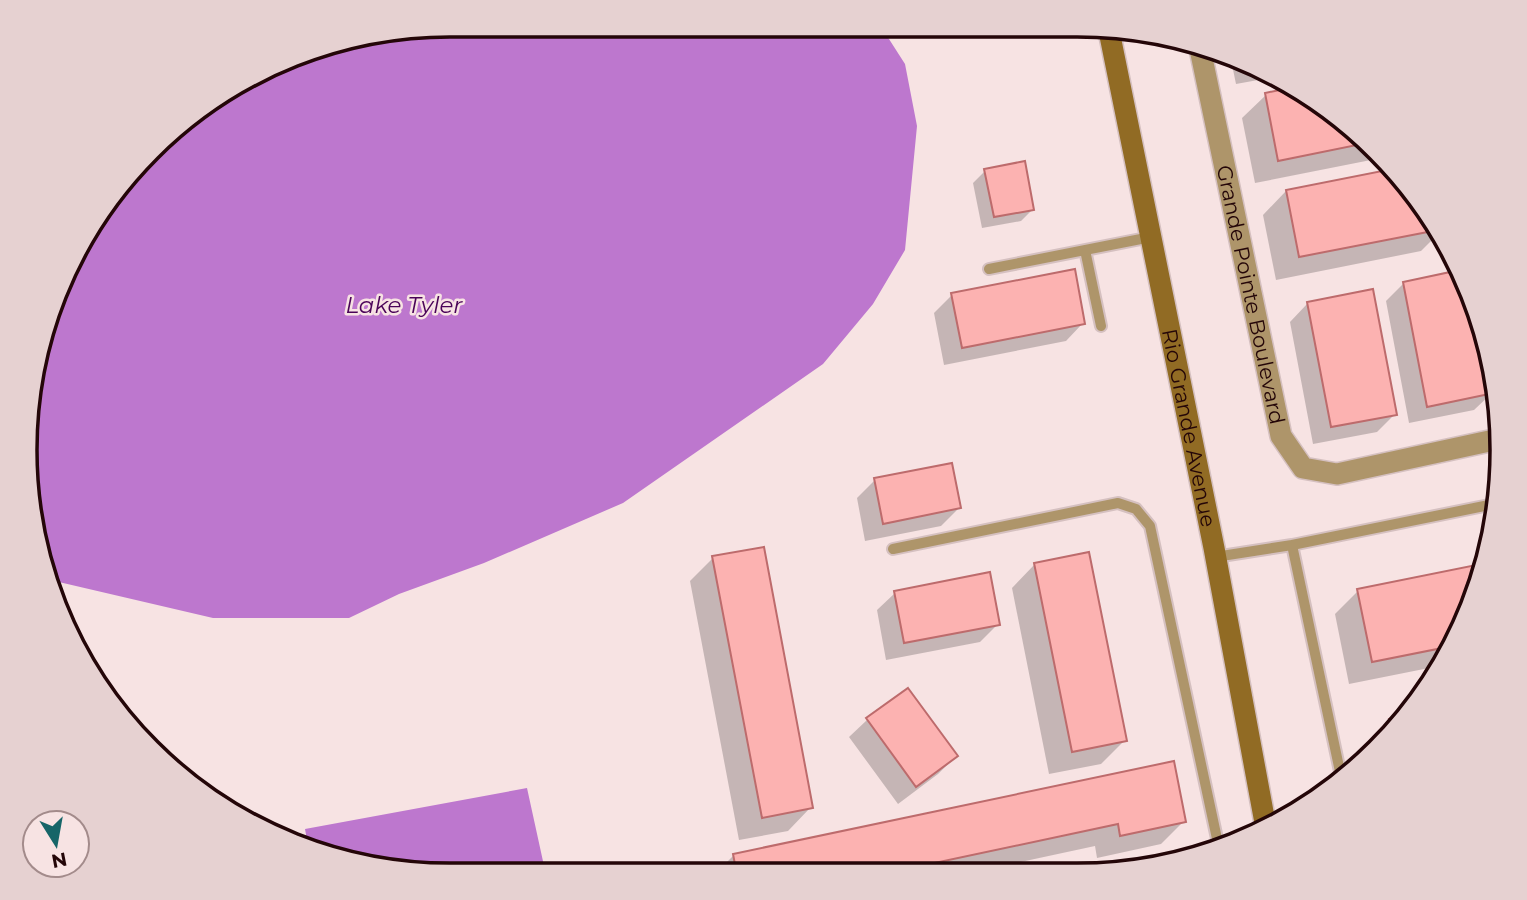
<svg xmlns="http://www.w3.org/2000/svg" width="1527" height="900" font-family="Montserrat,sans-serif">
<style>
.water{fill:#bd77ce}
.shadow{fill:#0003}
.building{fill:#fcb2b1;stroke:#bd6b6c;stroke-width:2}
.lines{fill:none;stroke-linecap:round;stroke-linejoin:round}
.lane-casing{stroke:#d5c0c0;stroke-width:14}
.street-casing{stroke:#d5c0c0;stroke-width:24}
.secondary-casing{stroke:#d5c0c0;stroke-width:24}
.lane{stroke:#ae956a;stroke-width:10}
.street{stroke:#ae956a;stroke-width:21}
.secondary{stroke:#916b24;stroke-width:21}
.labels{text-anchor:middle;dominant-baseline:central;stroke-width:5;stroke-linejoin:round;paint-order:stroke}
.street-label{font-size:21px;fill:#240608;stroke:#f7e3e3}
.water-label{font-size:23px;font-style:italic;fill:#4a0358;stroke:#f7e3e3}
.rim{fill:none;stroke:#240608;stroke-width:3.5}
</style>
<rect width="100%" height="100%" fill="#f7e3e3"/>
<path class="water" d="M450,25H880L905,64L917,126L905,250L873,304L823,364L623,503L484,563L399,594L349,618H213L46,579L25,450L47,314L112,191L191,112L314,47Z
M527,788L546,875H422L309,851L305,829Z"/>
<path class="shadow" d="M1230,55L1275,77L1236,84Z
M1266,95L1314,96L1376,159L1255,183L1242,118Z
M985,171L1033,209L1021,221L982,228L973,183Z
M1388,171L1431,214L1439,233L1421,251L1276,280L1263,215L1286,191Z
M1455,273L1481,335L1492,393L1474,410L1409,423L1386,301L1404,283Z
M952,295L1083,323L1066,341L944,365L934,313Z
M1307,304L1395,414L1377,432L1313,444L1290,322Z
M875,480L959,508L941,526L865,541L857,498Z
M713,558L811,807L788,831L739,840L690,581Z
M1035,564L1125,740L1101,764L1049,774L1012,588Z
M1481,566L1439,666L1349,684L1335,614L1358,591Z
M895,593L998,624L980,642L886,660L877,610Z
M907,690L956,756L938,774L898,804L849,737L867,720Z
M1404,717L1375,750L1372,738L1390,720Z
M1172,763L1184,821L1161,844L1097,858L1095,846L961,875H714L734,855Z"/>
<path class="building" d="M1295,87L1314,96L1362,144L1278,161L1265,93Z
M1025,161L1034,210L994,217L984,169Z
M1387,170L1431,214L1438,230L1299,257L1286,190Z
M1075,269L1085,324L962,348L951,293Z
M1455,271L1484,343L1494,393L1427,407L1403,282Z
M1373,289L1397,415L1331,427L1307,302Z
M952,463L961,508L883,524L874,478Z
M764,547L813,808L762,818L712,556Z
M1089,552L1127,741L1072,752L1034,563Z
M1481,564L1447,647L1372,662L1357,589Z
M990,572L1000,625L904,643L894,591Z
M908,688L958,756L916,787L866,718Z
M1406,715L1392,731L1389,719Z
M1174,761L1186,822L1120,836L1118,824L878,875H737L733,854Z"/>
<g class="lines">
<defs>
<path id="lane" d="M1085,250L1101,326
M989,269L1151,237
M1292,545L1342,781
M893,549L1118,503L1136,509L1150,526L1219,848
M1215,557L1292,545L1494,504"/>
<g id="street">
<path id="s1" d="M1199,44L1281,436L1303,468L1337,474L1494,440"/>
</g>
<g id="secondary">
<path id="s2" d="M1108,26L1214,548L1266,828"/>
</g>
</defs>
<use href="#lane" class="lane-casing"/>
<use href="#street" class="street-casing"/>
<use href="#secondary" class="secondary-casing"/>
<use href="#lane" class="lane"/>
<use href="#street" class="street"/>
<use href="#secondary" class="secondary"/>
</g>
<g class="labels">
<g class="street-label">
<text stroke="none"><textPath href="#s1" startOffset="256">Grande Pointe Boulevard</textPath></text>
<text stroke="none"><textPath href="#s2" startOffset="410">Rio Grande Avenue</textPath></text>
</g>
<g class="water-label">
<text x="404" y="305">Lake Tyler</text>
</g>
</g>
<path d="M0 0H1527V900H0ZM450 37H1077A413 413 0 0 1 1490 450V450A413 413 0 0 1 1077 863H450A413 413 0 0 1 37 450V450A413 413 0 0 1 450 37Z" fill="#e6d1d1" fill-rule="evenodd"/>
<path class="rim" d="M450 37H1077A413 413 0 0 1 1490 450V450A413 413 0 0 1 1077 863H450A413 413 0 0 1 37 450V450A413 413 0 0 1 450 37Z"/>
<g transform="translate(56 844) rotate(169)"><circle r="33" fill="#f7e3e3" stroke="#a38b8b" stroke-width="2"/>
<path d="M0-5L12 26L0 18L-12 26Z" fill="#166568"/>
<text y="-10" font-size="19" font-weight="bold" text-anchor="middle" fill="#240608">N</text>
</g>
</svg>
